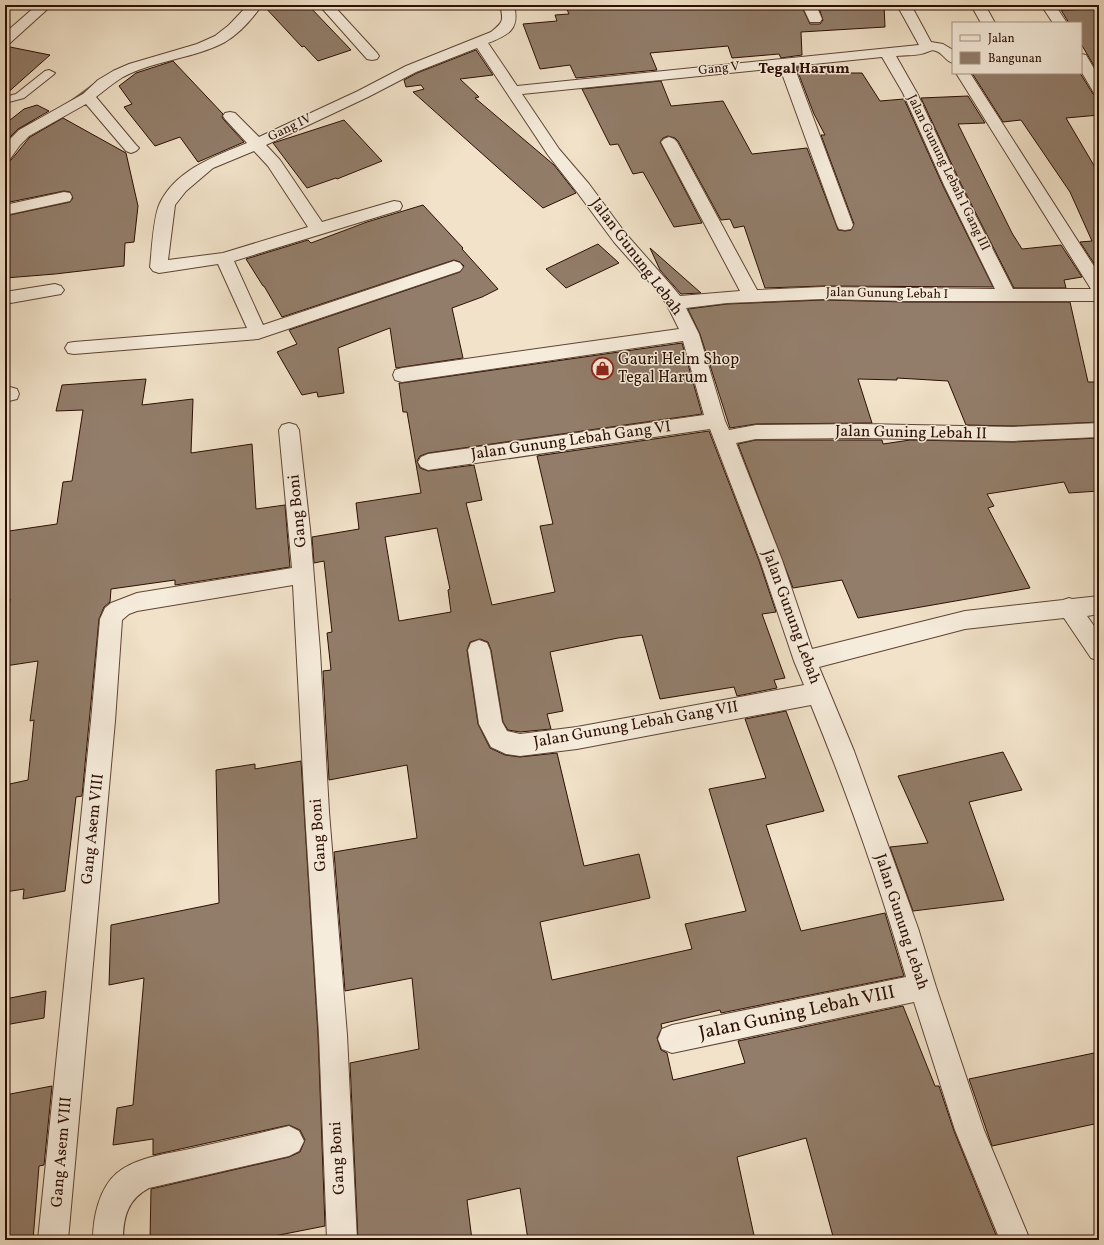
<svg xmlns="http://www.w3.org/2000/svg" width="1104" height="1245" font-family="Vollkorn,serif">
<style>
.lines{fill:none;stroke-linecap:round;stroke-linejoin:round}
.stream{fill:#7a6252;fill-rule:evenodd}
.building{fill:#927d6a;stroke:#2c0f03;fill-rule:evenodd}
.service-casing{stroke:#5d4434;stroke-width:2}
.minor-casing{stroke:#5d4434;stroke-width:2}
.service{fill:#f6ecdc;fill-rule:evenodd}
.minor{fill:#f6ecdc;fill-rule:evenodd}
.labels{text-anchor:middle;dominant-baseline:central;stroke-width:3;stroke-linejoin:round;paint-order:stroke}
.far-street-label{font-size:13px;fill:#2c0f03;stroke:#f6ecdc}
.far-quarter-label{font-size:15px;font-weight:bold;fill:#2c0f03;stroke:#f6ecdc}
.street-label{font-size:16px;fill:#2c0f03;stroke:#f6ecdc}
.poi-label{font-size:16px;fill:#2c0f03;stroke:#f6ecdc;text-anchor:start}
.near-street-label{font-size:19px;fill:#2c0f03;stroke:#f6ecdc}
</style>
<rect width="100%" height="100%" fill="#f1e2c9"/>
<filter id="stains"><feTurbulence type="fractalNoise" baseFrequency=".005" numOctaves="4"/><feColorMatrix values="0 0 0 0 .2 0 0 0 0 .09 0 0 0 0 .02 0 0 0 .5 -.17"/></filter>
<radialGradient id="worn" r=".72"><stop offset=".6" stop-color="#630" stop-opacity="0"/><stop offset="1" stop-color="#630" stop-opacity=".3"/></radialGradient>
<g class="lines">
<path class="stream" d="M94,83L99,84L69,106H65V104Z
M41,118L44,120L43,121L5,134V130Z"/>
</g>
<path class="building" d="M263,5H308L351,50L318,61L304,46L302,47Z
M565,5H801L810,24H820L823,20L818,5H884L885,27L801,32L802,55L781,58L779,54L732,58L728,46L650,53L657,70L576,78L570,65L540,69L523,24L557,21L555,15L569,14Z
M1099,9V74L1081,44V23H1069L1061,10Z
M5,46L50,55L5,95Z
M476,50L493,75L460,79L479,97L475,98L554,165L576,193L543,208L413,92L424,89L421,85L406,87L404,80L417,73Z
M173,61L223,114L222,117L224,120L244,142L198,162L180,137L155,146L124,107L132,104L119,86L136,73Z
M796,67H802L803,73H862L880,101L904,99L943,186L993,287L823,286L765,288L744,226L734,228L730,219L721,220L678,141L675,138L668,136L663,138L660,142L702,223L674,227L643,172L633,174L618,144L610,145L582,89L661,81L671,106L723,101L752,154L807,148L838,230L845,231L851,230L854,224L821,135H825L814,114Z
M972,73H1080L1093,94L1099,95V115L1066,118L1099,174V271L1080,242L1092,241L1070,192L1021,120L1003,122Z
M968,96L985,123L958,124L1012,233L1022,249L1061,245L1082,277L1064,280L1066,288H1014L961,184L921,98Z
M37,105L49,111L18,129L5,142V124L24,109Z
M63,118L126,153L138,206L134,242L125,243L124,266L55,274L5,278V216L70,202L73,198L70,192L64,191L5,203V162L11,160L30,137Z
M344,120L382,161L337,179L336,178L307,188L273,143Z
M423,205L463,248L462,249L498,289L482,297L452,308L463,358L396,368L390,328L338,348L344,393L318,397L317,392L302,395L277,352L297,344L289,330L460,272L464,266L460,262L454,260L282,317L264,286H263L246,259L308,240L311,243L367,222Z
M598,244L619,263L566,288L546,269Z
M650,248L701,293L681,294L660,270Z
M823,300L907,302H1070L1088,382H1099V422L1013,426L966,425L948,381L897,378V380L858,379L872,423L756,424L730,428L700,334L688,309L727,304Z
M682,343L702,414L428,453L420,456L417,461L420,468L428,471L474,465L482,500L466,503L492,605L555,592L540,526L553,524L537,456L709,431L759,561L776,612L762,614L785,678L774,680L777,688L737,696L734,687L660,699L642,635L618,638L550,652L563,711L547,714L551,729L520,732L508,730L503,722L491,650L488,642L480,639L470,642L467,650L478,724L490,748L505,755L520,757L557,753L584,866L639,854L650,898L540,922L552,980L692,949L685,924L746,911L709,789L766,778L745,719L786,711L824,811L766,825L801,931L885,913L904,976L721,1013L720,1010L661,1024L662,1028L657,1038L661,1050L667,1053L673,1080L745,1063L738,1041L903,1006L935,1086H939L954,1131L998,1240H834L806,1138L737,1157L755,1240H528L520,1188L467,1200L472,1240H358L350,1063L419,1049L412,978L345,991L334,852L417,838L407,765L329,780L323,671L331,670L327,633L332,632L324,561L314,563L312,537L359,529L356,503L421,493L407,412H403L399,383H402ZM437,528L450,589L448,590L451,612L399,621L385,537Z
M146,379L142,405L193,399L191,453L252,444L256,509L285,505L290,567L175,585V580L111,589L110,602L104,607L99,619L82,796L76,797L65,891L23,899L24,889L5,892V785L28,780L34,720L30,721L38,661L5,666V648L10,599L5,600V562L9,531L57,524L63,482L72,481L83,410L56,411L62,385Z
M1099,438V491L1069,493L1064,482L987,494L994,506L988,508L1030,588L858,618L842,580L793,588L738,444L756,440H882L883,444L910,440L1013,442Z
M1003,752L1022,790L969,802L1004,900L913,911L890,847L928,843L898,776Z
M301,761L318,1035L325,1226L254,1240H150L151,1189L289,1157L300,1152L305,1140L300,1130L289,1125L153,1155V1139L113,1145L117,1108L133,1105L144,978L109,985L111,925L219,903L216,770L255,764V769Z
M46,991L44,1018L5,1025V999Z
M1099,1052V1123L992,1146L969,1079Z
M52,1086L44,1165L39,1166L33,1240H5V1095Z"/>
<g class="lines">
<defs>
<path id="service" d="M49,70L55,73L53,75L24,98L5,103V97L16,94L45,71Z"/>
<path id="minor" d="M37,5H52L10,43L5,44V33Z
M248,5H262C253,18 239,34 225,42C193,59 155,60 123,77C113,83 105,90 96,97L136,145L139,148L136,151L131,153L126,151L86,104L29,136L20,145L10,159L5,161V144L19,130L83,94L98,80L113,71L129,64L197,44L215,36L229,25Z
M319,5H333L377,53L379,56L377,59L372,60L367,59Z
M500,5H514C520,29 509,35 488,43L517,86L919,45L897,5H911L931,42L943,44L953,50V63C945,61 943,53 936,51C932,49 930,51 927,52C919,56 905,55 896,56L917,93L960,185L1013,289H1091L956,73H970L1099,274V301H907L823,299L727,303L686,308L699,334L725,421L729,430L756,425L861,424L1013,427L1099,423V437L1013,441L861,438L756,439L736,443L782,560L812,649L965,611L1063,600L1069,598L1072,599L1099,596V614L1087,616L1099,633V661L1091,658L1064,618L965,629L819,667L854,751L918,928L936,987L984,1130L1030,1240H1000L955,1130L914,1002L672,1053L662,1049L658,1039L662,1029L672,1025L906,977C880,885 847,793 811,705L577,749L520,756L506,754L491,747L479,724L468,650L471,643L479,640L487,643L490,650L502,722L507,731L520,734L577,727L804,685L794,661L760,560L710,429L428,470L421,467L418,462L421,457L428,454L704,415L683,341L402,382L395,380L393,375L395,370L402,368L679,329L667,305L659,293L614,242L577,192L548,155L477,48L416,72L368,97L266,145L280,160L322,222L394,201L400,202L402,206L400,210L234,261L263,325L454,261L460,263L463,267L460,271L258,339L74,354L68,353L65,348L68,343L74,342L247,328L218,264L159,273L153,271L150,267C152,251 153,217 160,203C176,170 215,156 247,143L225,119L223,116L225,113L230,112L235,113L259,137L358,91L406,66L491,32C503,22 504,21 500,5ZM882,57L903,93L944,185L995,289L823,287L757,290L677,142L674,139L669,137L664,139L661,142L740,291L680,296L671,285L626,234L589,184L559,149L522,94L780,68L837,225L839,229L845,230L851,229L853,225L794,66ZM254,151L268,166L308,227L223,253L168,260L175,205L186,191L213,168Z
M802,5H816L822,19L820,22H810Z
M971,5H985L995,23H981Z
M1041,5H1055L1067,23H1053Z
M1081,54L1086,55L1099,77V94L1094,93L1081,71Z
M64,192L70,193L72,197L70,201L5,215V205Z
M55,284L61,286L64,290L61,294L5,304V292Z
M10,387L17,389L19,394L17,399L5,402V388Z
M289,423L296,425L299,430L310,529L320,651L329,812L347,1035L357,1240H327L319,1035L305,812L293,585L137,611L129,614L122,620L115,721L68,1240H38L91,721L100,619L105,608L111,603L137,593L292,568L279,430L282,425Z
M289,1126L299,1131L304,1141L299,1151L289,1156L149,1188C128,1199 123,1217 123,1240H93C93,1218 99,1188 117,1173C138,1156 169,1154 194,1148C226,1141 257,1134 289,1126Z"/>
</defs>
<use href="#service" class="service-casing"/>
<use href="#minor" class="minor-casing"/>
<use href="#service" class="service"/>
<use href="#minor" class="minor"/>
</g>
<defs>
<symbol id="shop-ring" viewBox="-11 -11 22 22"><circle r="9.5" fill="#f6ecdc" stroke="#8f2418" stroke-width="1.5"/><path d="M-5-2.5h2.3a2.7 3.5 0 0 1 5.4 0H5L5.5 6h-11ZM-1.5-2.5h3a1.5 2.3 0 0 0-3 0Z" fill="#8f2418"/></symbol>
</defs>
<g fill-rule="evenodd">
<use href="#shop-ring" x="590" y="356" width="25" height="25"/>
</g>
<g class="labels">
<g class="far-street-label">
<text transform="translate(719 69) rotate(-6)">Gang V</text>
<text transform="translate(290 128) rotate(-26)">Gang IV</text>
<text transform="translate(948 173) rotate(64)">Jalan Gunung Lebah I Gang III</text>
<text transform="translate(887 294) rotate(1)">Jalan Gunung Lebah I</text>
</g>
<g class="far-quarter-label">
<text x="804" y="69">Tegal Harum</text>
</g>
<g class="street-label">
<text transform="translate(636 257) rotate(53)">Jalan Gunung Lebah</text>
<text transform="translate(911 433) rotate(1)">Jalan Guning Lebah II</text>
<text transform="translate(571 441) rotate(-8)">Jalan Gunung Lebah Gang VI</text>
<text transform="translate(298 511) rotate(-96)">Gang Boni</text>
<text transform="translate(791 617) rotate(70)">Jalan Gunung Lebah</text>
<text transform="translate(636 725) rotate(-10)">Jalan Gunung Lebah Gang VII</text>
<text transform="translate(93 829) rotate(-84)">Gang Asem VIII</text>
<text transform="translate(319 835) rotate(-94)">Gang Boni</text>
<text transform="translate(901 922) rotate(72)">Jalan Gunung Lebah</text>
<text transform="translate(62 1152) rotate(-85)">Gang Asem VIII</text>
<text transform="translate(338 1158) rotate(-93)">Gang Boni</text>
</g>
<g class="poi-label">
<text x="618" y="360">Gauri Helm Shop<tspan x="618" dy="18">Tegal Harum</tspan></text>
</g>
<g class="near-street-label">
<text transform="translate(797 1013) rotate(-12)">Jalan Guning Lebah VIII</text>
</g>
</g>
<rect width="1104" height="1245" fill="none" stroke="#f1e2c9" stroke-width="20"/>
<rect x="6" y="6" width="1092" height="1233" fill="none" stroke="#2c0f03" stroke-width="2"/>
<rect x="10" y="10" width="1084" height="1225" fill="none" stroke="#2c0f03"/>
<rect x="952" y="22" width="130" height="52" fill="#f6ecdc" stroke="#a59485"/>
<rect x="960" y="35" width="20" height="6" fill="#f6ecdc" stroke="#a59485"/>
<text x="988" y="42" font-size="12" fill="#2c0f03">Jalan</text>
<rect x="960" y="52" width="20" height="12" fill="#927d6a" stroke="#a59485"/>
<text x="988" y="62" font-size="12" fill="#2c0f03">Bangunan</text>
<rect width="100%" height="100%" filter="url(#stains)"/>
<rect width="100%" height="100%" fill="url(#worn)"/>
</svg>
